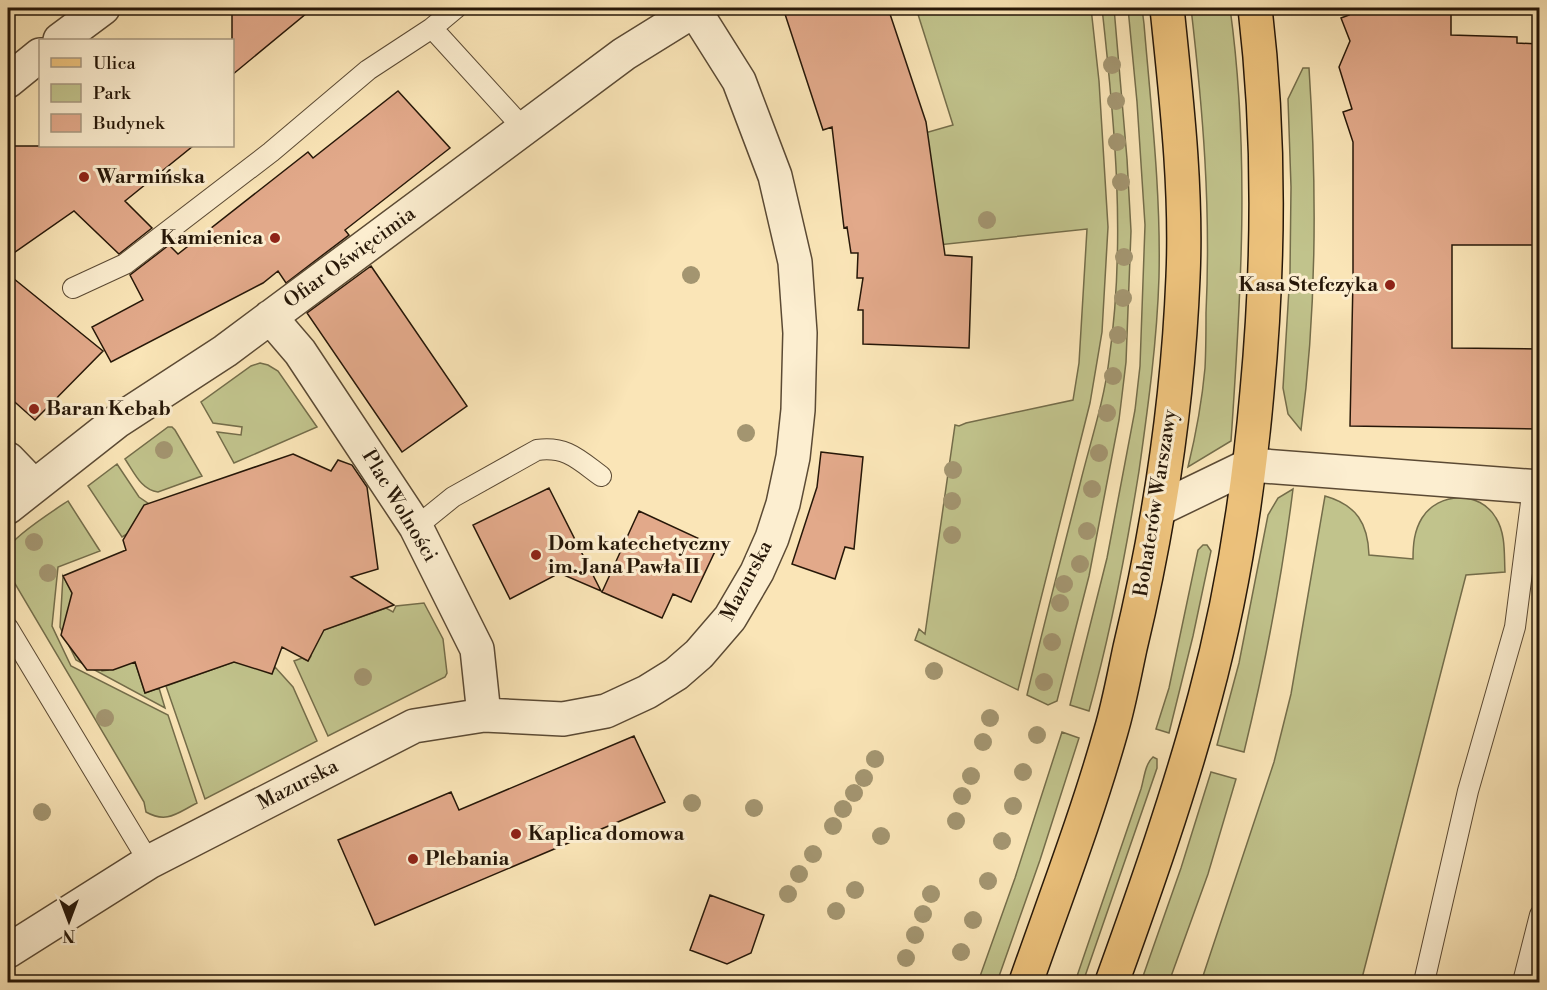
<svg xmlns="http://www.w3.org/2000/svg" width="1547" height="990" font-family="'Libre Bodoni',serif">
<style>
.green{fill:#c1c38c;stroke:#746d4a;stroke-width:1.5}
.building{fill:#e2a98a;stroke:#261708;stroke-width:1.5}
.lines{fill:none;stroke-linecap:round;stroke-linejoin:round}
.service-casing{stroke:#5b4a34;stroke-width:22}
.minor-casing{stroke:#5b4a34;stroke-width:36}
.primary-casing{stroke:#261708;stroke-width:36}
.service{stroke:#fceed0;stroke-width:20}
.minor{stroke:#fceed0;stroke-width:33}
.primary{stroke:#edc27c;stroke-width:33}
.tree{fill:#a39570}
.poi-dot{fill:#8f2418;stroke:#fceed0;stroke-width:2}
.labels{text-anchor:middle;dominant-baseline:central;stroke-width:6;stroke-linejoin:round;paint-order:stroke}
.poi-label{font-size:20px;font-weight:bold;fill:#261708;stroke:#fceed0;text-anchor:start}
.street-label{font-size:20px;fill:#261708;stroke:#fceed0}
</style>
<rect width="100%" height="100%" fill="#fae5b7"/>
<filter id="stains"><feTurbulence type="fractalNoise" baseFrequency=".00333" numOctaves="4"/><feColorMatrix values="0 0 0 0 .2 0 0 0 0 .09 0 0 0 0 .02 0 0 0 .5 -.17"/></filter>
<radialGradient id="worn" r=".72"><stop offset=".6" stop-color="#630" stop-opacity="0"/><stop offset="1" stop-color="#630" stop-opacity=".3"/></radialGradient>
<path class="green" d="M916,8H1091L1099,81L1108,227L1102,332L1090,403L1018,690L915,640L919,629L925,634L955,425L959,426L966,423L1073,400L1079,363L1087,229L919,247L904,139L953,125Z
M1102,8H1114L1127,159L1131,231L1126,362L1119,420L1089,576L1057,701L1048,705L1027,695C1044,624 1062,554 1080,484C1090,443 1104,402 1109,360C1126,243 1115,125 1102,8Z
M1128,8H1142L1144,24C1151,108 1161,192 1159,277C1157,342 1148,407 1139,471C1126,552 1111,632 1089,711L1070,705L1107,558L1135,410L1140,366L1145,225L1137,102Z
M1191,8H1230C1250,152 1241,296 1231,441L1188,467C1196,434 1202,401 1205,368C1206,349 1206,331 1206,313C1211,208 1203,111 1191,8Z
M1303,68H1309C1317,189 1317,310 1301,430L1288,414L1283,388L1290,272L1291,187L1288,99Z
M260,363L268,365L278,371L317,427L234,463L217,432L241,435L242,427L213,423L201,402L251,366Z
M168,427H172L175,430L202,476L158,492C141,490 134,472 125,459Z
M117,464L139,497L152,506L154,518L122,537L88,486Z
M1293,489C1282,578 1265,665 1244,752L1217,745L1239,663L1268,515L1278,498Z
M1325,496C1357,505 1368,524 1369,555L1413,559C1413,545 1414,531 1422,518C1438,492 1480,490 1496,518C1506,534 1504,555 1505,572L1466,575L1361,982H1201L1274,762L1291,694Z
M68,501L100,551L58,567L52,626L71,666L168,715L197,803C177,813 167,824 146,812L144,802L11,577C8,569 5,558 8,549C12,537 56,509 68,501Z
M1203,545H1207L1211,551L1193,636L1169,733L1156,729L1169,688L1198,550Z
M63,576L74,597L64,627L101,664L102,671L108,670V664L135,662L145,693L159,688L165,708L76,660L60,627Z
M424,603L443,639L447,673L445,677L328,736L294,661L302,658L308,661L311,656L299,639L386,608L393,612L396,606Z
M264,651L268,672L272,673L275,667L293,687L317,741L205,799L166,686Z
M1062,732L1079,738L1040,860L997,982H978L1015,878Z
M1153,757L1157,759V768L1083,982H1075L1141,789C1144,779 1145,764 1153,757Z
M1211,772L1236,779L1208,874L1169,982H1141L1181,868Z"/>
<path class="building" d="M232,8H313L232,75Z
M783,8H888L926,122L945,255L972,257L969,348L863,344V310H858L863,278H857L858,253H851L847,227L844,228L832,127L823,130Z
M1347,8H1451V35L1517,37V43L1539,44V245H1452V348L1539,349V429L1350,426L1353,279V142L1343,112L1352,109L1339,67L1350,41L1341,18L1349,15Z
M398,91L450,148L345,230L349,235L286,283L278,271L263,283L111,362L92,327L143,300L130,275L169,245L178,254L308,152L313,158Z
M8,146H193L125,201L152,228L119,254L74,211L8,257Z
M371,266L467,406L402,452L307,313Z
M8,274L103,351L35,420L8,396Z
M821,452L863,457L854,549L845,547L835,579L792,564L817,487Z
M293,454L331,471L338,460L352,465L367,487L378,569L351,577L394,605L324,630L308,661L282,647L272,674L234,662L145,693L135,662L113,670H87L61,635L72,593L63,576L126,550L123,540L144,505Z
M549,488L601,591L550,569L554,576L510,599L473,525Z
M639,511L717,547L691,602L673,594L662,618L602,592Z
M634,736L665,802L375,925L338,840L451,792L459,810Z
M710,895L764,915L751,953L727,964L690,950Z"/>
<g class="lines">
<defs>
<path id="service" d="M432,28L456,8
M73,288L125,264L271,152L368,70L432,28L524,129
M416,527L453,497L537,450C566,446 578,459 601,476
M8,628L149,862
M1424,982L1468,791L1515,627L1533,487
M1523,982L1540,915"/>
<path id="minor" d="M60,40L103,8
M8,81L40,55
M270,317L300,352L416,527L477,649L484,715
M8,459L34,486
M8,507L116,422L225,351L624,54L695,10
M1159,509L1250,465L1540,487
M8,951L149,862L414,726L484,715L563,719L606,711L647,692L676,674L699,654L730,618L757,572L772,538L783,504L793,457L798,410L800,333L795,262L775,176L739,81L693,8"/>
<path id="primary" d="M1026,982C1055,899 1087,816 1111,731C1119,704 1124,676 1130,648C1159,527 1178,402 1183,277C1187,188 1176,96 1167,8
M1112,982C1146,888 1179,794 1205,697C1232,597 1248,495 1257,392C1269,264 1270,135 1255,8"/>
</defs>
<use href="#service" class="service-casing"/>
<use href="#minor" class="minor-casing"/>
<use href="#primary" class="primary-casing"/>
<use href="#service" class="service"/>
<use href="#minor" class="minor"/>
<use href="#primary" class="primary"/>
</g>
<g class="tree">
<circle cx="1112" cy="65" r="9"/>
<circle cx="1116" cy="101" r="9"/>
<circle cx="1117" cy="142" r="9"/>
<circle cx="1121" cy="182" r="9"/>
<circle cx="987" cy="220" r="9"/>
<circle cx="1124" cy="257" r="9"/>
<circle cx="691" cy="275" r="9"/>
<circle cx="1123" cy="298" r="9"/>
<circle cx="1118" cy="335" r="9"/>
<circle cx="1113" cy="376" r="9"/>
<circle cx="1107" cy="413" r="9"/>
<circle cx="746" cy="433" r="9"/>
<circle cx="164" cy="450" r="9"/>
<circle cx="1099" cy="453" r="9"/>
<circle cx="953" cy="470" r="9"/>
<circle cx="1092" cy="489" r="9"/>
<circle cx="952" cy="501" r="9"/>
<circle cx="1087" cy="531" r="9"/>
<circle cx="952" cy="535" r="9"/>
<circle cx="34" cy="542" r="9"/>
<circle cx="1080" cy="564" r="9"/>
<circle cx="48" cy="573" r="9"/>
<circle cx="1064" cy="584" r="9"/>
<circle cx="1060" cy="603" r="9"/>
<circle cx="1052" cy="642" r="9"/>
<circle cx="934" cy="671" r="9"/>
<circle cx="363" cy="677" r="9"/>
<circle cx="1044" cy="682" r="9"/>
<circle cx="105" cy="718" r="9"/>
<circle cx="990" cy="718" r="9"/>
<circle cx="1037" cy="735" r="9"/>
<circle cx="983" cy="742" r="9"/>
<circle cx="875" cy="759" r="9"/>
<circle cx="1023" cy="772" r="9"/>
<circle cx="971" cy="776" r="9"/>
<circle cx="864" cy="778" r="9"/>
<circle cx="854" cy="793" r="9"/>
<circle cx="962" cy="796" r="9"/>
<circle cx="692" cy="803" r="9"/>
<circle cx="1013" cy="806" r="9"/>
<circle cx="754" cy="808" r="9"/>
<circle cx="843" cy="809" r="9"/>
<circle cx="42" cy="812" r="9"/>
<circle cx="956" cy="821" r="9"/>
<circle cx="833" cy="826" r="9"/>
<circle cx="881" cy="836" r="9"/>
<circle cx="1002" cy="841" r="9"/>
<circle cx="813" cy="854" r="9"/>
<circle cx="799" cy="874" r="9"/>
<circle cx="988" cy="881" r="9"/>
<circle cx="855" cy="890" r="9"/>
<circle cx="788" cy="894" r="9"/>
<circle cx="931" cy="894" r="9"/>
<circle cx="836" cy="911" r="9"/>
<circle cx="923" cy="914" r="9"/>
<circle cx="973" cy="920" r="9"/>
<circle cx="915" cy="935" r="9"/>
<circle cx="961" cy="952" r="9"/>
<circle cx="906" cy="958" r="9"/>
</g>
<g class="poi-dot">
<circle cx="84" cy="177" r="6"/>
<circle cx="275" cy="238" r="6"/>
<circle cx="1390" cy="285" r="6"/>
<circle cx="34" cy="409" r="6"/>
<circle cx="536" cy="555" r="6"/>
<circle cx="516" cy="834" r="6"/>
<circle cx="413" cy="859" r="6"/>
</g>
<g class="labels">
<g class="poi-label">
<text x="96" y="177">Warmińska</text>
<text x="263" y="238" text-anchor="end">Kamienica</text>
<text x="1378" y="285" text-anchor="end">Kasa Stefczyka</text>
<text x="46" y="409">Baran Kebab</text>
<text x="548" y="544">Dom katechetyczny<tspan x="548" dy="23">im. Jana Pawła II</tspan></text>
<text x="528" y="834">Kaplica domowa</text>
<text x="425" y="859">Plebania</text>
</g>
<g class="street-label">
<text transform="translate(350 258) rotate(-36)">Ofiar Oświęcimia</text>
<text transform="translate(1156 503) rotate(-81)">Bohaterów Warszawy</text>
<text transform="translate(399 506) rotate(59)">Plac Wolności</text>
<text transform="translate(747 581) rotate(-62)">Mazurska</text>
<text transform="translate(298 785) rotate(-27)">Mazurska</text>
</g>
</g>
<rect width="1547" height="990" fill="none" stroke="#fae5b7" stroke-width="30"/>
<rect x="9" y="9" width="1529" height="972" fill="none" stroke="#261708" stroke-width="3"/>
<rect x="15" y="15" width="1517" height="960" fill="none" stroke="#261708" stroke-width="1.5"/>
<rect x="39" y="39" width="195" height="108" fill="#fceed0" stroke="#a69880" stroke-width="1.5"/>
<rect x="51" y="58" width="30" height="9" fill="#edc27c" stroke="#a69880" stroke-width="1.5"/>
<text x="93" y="69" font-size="18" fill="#261708">Ulica</text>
<rect x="51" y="84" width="30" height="18" fill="#c1c38c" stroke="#a69880" stroke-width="1.5"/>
<text x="93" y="99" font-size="18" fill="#261708">Park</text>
<rect x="51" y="114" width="30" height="18" fill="#e2a98a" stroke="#a69880" stroke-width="1.5"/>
<text x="93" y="129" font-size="18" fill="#261708">Budynek</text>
<g transform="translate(69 921) rotate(180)" stroke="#fceed0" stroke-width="4.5" paint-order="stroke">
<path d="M0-4.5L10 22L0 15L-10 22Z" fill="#261708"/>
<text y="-9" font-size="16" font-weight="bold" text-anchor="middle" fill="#261708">N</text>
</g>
<rect width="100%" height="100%" filter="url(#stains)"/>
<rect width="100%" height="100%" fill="url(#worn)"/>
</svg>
